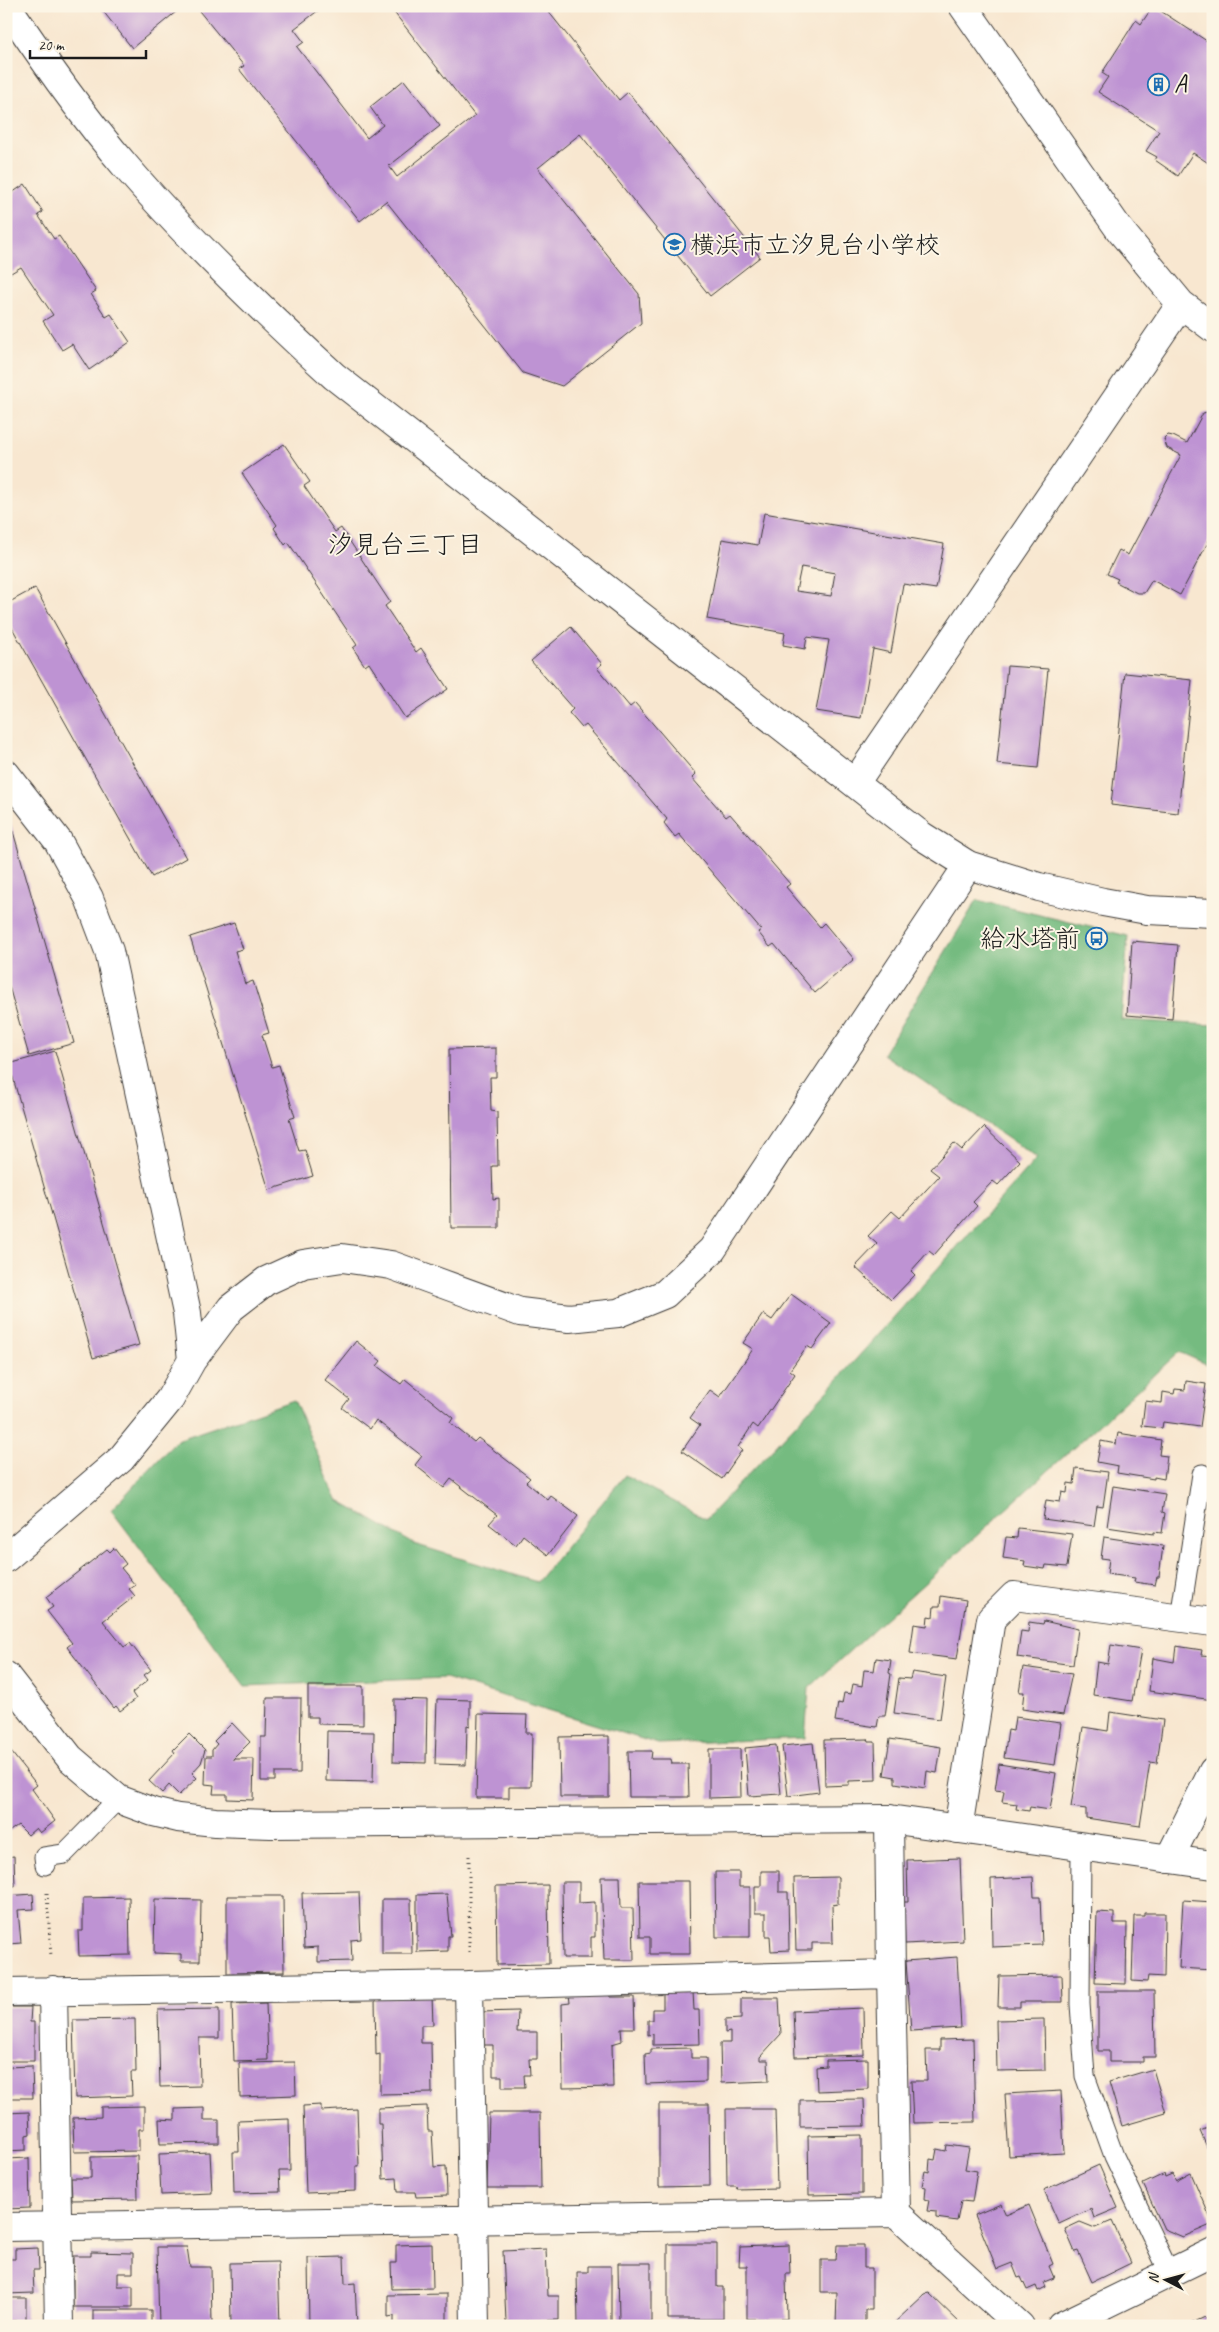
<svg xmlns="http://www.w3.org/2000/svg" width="1219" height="2332" font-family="Caveat,'Klee One',sans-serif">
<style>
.forest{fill:#74bb80;stroke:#486c4e}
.building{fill:#be93d3;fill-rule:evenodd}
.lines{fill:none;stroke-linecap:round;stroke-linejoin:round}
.service-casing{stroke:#3d3a37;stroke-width:21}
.minor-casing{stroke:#3d3a37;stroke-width:30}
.tertiary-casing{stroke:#3d3a37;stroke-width:30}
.path{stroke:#3d3a37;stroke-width:3;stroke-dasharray:1 4;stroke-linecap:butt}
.service{stroke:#fff;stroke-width:19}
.minor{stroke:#fff;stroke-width:28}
.tertiary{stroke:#fff;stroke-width:28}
.labels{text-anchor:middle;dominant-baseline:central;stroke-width:4;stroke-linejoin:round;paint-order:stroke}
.poi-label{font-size:25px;fill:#1c1c1c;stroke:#fcf5e5;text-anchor:start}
.neighbourhood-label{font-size:26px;fill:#1c1c1c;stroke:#fcf5e5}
</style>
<rect width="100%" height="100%" fill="#fcf5e5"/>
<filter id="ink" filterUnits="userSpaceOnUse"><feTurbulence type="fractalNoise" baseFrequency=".02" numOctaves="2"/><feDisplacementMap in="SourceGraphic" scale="10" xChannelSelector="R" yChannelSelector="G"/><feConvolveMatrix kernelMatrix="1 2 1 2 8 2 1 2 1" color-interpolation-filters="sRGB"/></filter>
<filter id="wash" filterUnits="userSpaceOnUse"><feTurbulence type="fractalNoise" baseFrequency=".0096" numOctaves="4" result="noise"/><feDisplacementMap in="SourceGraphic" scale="20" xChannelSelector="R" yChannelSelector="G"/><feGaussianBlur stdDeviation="1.12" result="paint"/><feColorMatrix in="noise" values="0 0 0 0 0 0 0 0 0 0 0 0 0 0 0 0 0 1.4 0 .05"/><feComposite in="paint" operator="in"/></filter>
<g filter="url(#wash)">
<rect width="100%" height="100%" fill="#f8e7d0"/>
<path class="forest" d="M977,900L1128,936L1121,1020L1213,1025V1367L1179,1352L809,1688L805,1738L658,1744L445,1678L245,1686L111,1510L177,1440L294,1400L337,1500L414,1544L537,1582L625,1475L706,1519L830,1388L1037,1158L883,1054Z"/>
<g id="blocks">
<path class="building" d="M99,6H183L132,48Z
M195,6H324L294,29L304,42L297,47L367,138L383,125L370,107L404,80L440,126L389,166L397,177L475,116L389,6H544L619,100L628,92L760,257L710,296L580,134L538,168L639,294L641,323L562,386L523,373L386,201L360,221L239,69L244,66Z
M1153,6L1213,45V166L1193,153L1178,176L1155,160L1157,157L1146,151L1159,131L1098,92L1108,77L1102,73L1136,20L1141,24Z
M25,184L43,212L38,215L54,239L59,236L96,291L91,294L106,317L111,314L130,342L89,370L72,344L62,350L43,321L53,315L21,267L11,273L6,266V197Z
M1207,412L1213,413V533L1180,595L1152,580L1144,593H1137L1116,582L1118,579L1107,574L1119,550L1128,555L1181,455L1167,448L1164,439L1168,435L1173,436L1187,443L1203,413Z
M284,444L310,482L304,486L335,532L341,528L390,602L385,606L416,652L421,648L448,689L405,718L369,663L365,666L353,648L357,645L288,542L285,545L274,528L277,525L242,473Z
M764,513L944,544L936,589L903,584L891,653L873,649L861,718L816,711L829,640L807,637L805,649L783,645L785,633L707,619L722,539L758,545ZM801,567L835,573L831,596L796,591Z
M35,588L186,858L152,877L6,617V604Z
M571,627L602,664L597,668L630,707L635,703L696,774L692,778L726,817L730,814L790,884L786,887L820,927L824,923L854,959L815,993L774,944L770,947L758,932L761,930L679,834L675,837L664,823L667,819L586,725L582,728L569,713L573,709L531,661Z
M1007,666L1048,669L1038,768L997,764Z
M1125,673L1192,680L1178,813L1111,805Z
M10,821L74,1043L29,1056L6,976V822Z
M234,923L243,949L235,951L245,984L253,981L269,1033L262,1035L272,1067L279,1065L295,1117L289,1119L299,1151L305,1150L313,1176L269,1190L190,937Z
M1132,941L1178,945L1172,1019L1127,1015Z
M496,1048V1077H490L491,1111L497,1112L498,1166H492L493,1199L499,1198V1228H451L449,1049Z
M55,1051L139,1345L93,1358L9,1064Z
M984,1127L1020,1161L998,1185L993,1181L973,1202L977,1206L934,1255L929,1251L911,1271L915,1275L891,1300L855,1267L877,1244L868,1236L892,1211L900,1218L939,1176L930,1169L954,1143L962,1150Z
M791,1294L831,1323L812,1349L807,1346L790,1370L795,1374L758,1428L753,1424L738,1447L742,1450L722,1479L682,1451L700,1425L690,1418L710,1390L720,1397L753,1349L743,1343L763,1314L772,1320Z
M356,1341L381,1361L377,1366L401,1384L405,1379L453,1418L450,1423L474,1442L478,1438L530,1478L526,1482L548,1500L551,1496L578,1516L548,1555L523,1535L516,1545L489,1524L497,1515L451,1479L444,1488L415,1465L422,1456L376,1420L370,1429L342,1408L349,1399L325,1380Z
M1186,1381L1206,1384L1200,1427L1163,1422L1162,1428L1142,1426L1145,1401L1162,1403L1163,1392L1174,1394L1175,1389L1185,1390Z
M1118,1433L1161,1440L1159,1455L1167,1456L1164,1479L1154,1477V1479L1117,1473L1118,1466L1097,1462L1101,1441L1116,1444Z
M1076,1468L1108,1472L1103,1507L1097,1506L1094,1526L1043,1519L1046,1500L1060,1502L1062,1492L1067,1493L1068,1483L1074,1484Z
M1113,1486L1165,1494L1162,1512L1165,1513L1162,1533L1154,1532V1534L1107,1527Z
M1018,1528L1072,1534L1067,1567L1046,1565L1045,1569L1024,1566L1025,1561L1003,1558L1006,1537L1017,1538Z
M1104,1537L1163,1546L1159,1577H1157L1155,1585L1134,1582L1135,1578L1107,1574L1109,1559L1101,1558Z
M114,1548L126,1564L121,1568L135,1585L129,1589L135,1596L103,1621L124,1647L130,1643L151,1670L144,1675L148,1680L132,1693L136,1699L120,1711L116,1706L114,1708L67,1647L72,1643L47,1611L53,1607L46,1597L107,1549L110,1552Z
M941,1596L966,1600L957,1659L910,1653L914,1624L927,1626L928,1616L933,1617L934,1606H940Z
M1044,1621L1078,1629L1073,1665L1017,1657L1021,1631L1028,1632L1029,1622L1043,1624Z
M1111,1645L1141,1650L1132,1701L1093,1695L1097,1662L1108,1664Z
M1176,1646L1202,1650L1201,1655L1213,1656V1700L1149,1691L1153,1658L1174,1662Z
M876,1658L891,1660L889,1673L891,1674L885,1716H879L877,1727L835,1721L838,1703L842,1704L844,1693L851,1694L853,1684L862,1686L864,1670L874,1671Z
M1023,1667L1072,1674L1063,1715L1022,1709L1024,1692H1019Z
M912,1672L946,1677L940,1719L894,1713L899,1678L910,1679Z
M308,1686H363V1725L318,1724V1717H308Z
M267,1698H301L300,1773H275V1781H261V1737H266Z
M394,1699L427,1700L426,1763L393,1762Z
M437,1699L470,1700V1726L467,1725L466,1765L435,1764Z
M1110,1712L1163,1720L1157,1763L1150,1762L1140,1826L1086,1818V1809L1071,1807L1083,1727L1108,1731Z
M478,1714L527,1715L526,1733H532L531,1787H509V1798H476Z
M1015,1717L1061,1723L1055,1765L1004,1758L1008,1730L1013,1731Z
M232,1723L250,1742L233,1759H254L253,1800L227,1799V1794H213L214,1785L205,1784L206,1756H212V1750L217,1744L214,1741Z
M327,1731L374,1732L373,1782L326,1781Z
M189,1734L205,1750L201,1763L192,1773L197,1778L179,1795L169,1785L162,1793L149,1781L175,1753L173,1750Z
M609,1736V1797H560L559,1737Z
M868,1739L869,1742H875L876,1780L849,1781V1785L825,1786L824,1740Z
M890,1739L941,1747L937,1773L927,1771L925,1788L895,1783V1777L884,1775Z
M813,1743L819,1792L788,1796L782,1746Z
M776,1745L781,1794L749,1796L745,1748Z
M8,1748L37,1785L32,1789L55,1821L40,1833L36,1828L28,1835L18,1825L6,1834V1750Z
M709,1749H740L741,1797L709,1798Z
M628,1751H652L651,1759H671L672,1764H688L689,1797H629Z
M999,1764L1056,1773L1050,1810L1030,1807L1029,1811L1016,1809L1017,1804L1002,1802L1004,1791L995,1790Z
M14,1856L15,1886H6V1857Z
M960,1858L963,1941L905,1944L904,1902H908L907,1860Z
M761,1871H779V1892H788L789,1950L771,1951L770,1936H766V1913H755V1886H761Z
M715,1872H739V1887H750V1937H716Z
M601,1877H620L621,1908H633L634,1960H604Z
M838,1877V1904L832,1905L833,1943H812V1950H796L794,1878Z
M1033,1877L1034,1897H1040L1042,1945L992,1947L991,1879Z
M639,1881H689L690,1954H650V1937H640Z
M562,1882H579V1903L595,1902V1937H591V1958H563Z
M548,1885L549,1964L497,1965L496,1886Z
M359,1892L361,1939L351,1940L352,1961L318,1962V1947L304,1948L302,1893Z
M33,1894L34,1909L18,1910L21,1943L9,1944L11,1964H6V1896Z
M447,1894L451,1936H448V1951L417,1952V1895Z
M227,1896H283L284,1972L227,1973Z
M129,1897L130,1955L79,1956L78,1931H83V1898Z
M155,1899L201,1900L200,1961H181V1954L154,1953Z
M382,1899H411L412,1954H382Z
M1183,1900L1213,1902V1970L1179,1968Z
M1097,1912L1114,1913V1923H1127L1126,1984L1095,1983Z
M1144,1913H1165L1164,1977L1148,1976L1147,1982L1132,1981L1134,1916H1144Z
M957,1957L961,2028L911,2031L906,1961Z
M1062,1975L1063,2002H1020V2007H998L999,1976Z
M1098,1991H1154L1155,2057H1143V2062H1109V2051H1098Z
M693,1992L694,2010H699L700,2044L653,2045V2034L648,2035V2020H653V2009H663V1993Z
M609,1993L610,1997H634L635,2028H621L622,2041L612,2044L613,2087L563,2088L562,2004L570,2003L569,1994Z
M432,1996L433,2025H421V2043H431L432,2093L380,2094V2054L376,2055L375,1998Z
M741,1998H779L781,2034L760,2057V2060H768L769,2081L721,2083L720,2043H730V2032L725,2033V2020L741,2019Z
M266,2003L268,2060L234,2061L232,2004Z
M6,2007H31L30,2022H34V2061H6Z
M863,2008L864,2055L795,2057L793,2011Z
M219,2009V2038H199L200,2086L160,2087L158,2010Z
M518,2011L517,2032H537V2059H529L530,2075H524L525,2087H502V2076H493V2045H482L481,2012Z
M135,2019L136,2072H131L132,2096L75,2098L73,2020Z
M1044,2019L1045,2070L997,2071L996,2020Z
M973,2039L975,2122L913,2123L911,2081H927L926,2050H940V2040Z
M691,2048V2058H706V2082L646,2084L645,2054L651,2053V2049Z
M868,2059V2089L817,2091L816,2067L826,2066V2060Z
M295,2062L296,2095L240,2097L239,2063Z
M32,2066L33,2098H6V2067Z
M1153,2069L1166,2113L1122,2126L1109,2082Z
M1061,2091L1064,2153L1009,2156L1005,2094Z
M864,2099L865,2126L800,2127V2100Z
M659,2104H709L710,2186L659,2187Z
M321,2105V2111L357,2109L359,2166H356V2191L306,2193L303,2106Z
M144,2106V2129H139V2151L74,2152L73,2118L101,2117V2107Z
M427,2106L428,2131H432L434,2167L446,2166L447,2196L416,2197L415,2192H398L397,2178L383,2179L381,2124H378V2108Z
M204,2108V2120H219V2143L160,2144L159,2119L175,2120V2109Z
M726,2109H775L777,2188L737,2189L736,2186H727Z
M29,2112L30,2134L26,2135V2150L6,2151V2113Z
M489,2113H540L541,2188H487Z
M289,2119L290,2171H279L280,2192L234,2193L233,2152H239L238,2121Z
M1213,2126V2161L1200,2131Z
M862,2135V2194L809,2195L808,2136Z
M947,2145L969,2148L965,2169L977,2171L972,2202L961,2201L957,2221L936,2218V2212L927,2211L929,2200L925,2199L926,2187L922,2186L925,2171L929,2172L930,2159L935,2160L937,2149L946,2151Z
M210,2152L212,2193L161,2195L159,2154Z
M137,2156L138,2199L72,2200L71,2178H91V2157Z
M29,2158L30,2208L6,2209V2159Z
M1099,2165L1118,2208L1094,2218L1091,2209L1059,2224L1044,2190Z
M1191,2173L1213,2224L1183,2237L1164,2229L1143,2184L1164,2174L1165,2177L1172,2174L1176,2181Z
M1001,2204L1006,2215L1029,2205L1053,2264L1049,2266L1054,2278L1044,2282L1046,2287L1038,2291L1036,2286L1027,2290L1021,2277L1018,2278L1012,2263L997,2269L975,2215Z
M1112,2221L1131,2263L1092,2282L1078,2251L1075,2252L1065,2229L1080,2222L1095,2228Z
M432,2244L433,2288L392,2289L391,2263H396V2245Z
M668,2244H717V2287H723V2319H668Z
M789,2245L790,2274H786L787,2319H747V2266H739L740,2247Z
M837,2245H864V2268H872V2310H865V2326H836L837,2292H821V2260H836Z
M157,2247H187L190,2267H211L212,2326H159Z
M38,2248L39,2270H33L34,2293L6,2294V2259H15V2249Z
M546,2249L548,2296H559V2320L526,2321V2326H510V2322H506L503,2251Z
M91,2252L133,2253V2273H118V2286H133V2307H73V2256H91Z
M344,2257L345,2284L355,2283L357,2326H309L308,2258Z
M278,2262L280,2326H231L230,2263Z
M618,2263H651V2322H619Z
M588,2266H611V2326H578L577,2272H588Z
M929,2293L963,2326H895L893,2324L925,2294Z
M447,2294V2326H394V2316L388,2317V2295Z
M6,2298H26V2321H11V2326H6Z
M93,2310H151V2326H87V2323H93Z
M1205,2317L1210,2326H1186Z"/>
</g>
</g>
<g filter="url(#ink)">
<use href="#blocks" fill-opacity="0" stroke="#3d3a37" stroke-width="1"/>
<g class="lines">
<defs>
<path id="service" d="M1180,1618L1202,1474
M1081,1846L1080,2004L1085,2076L1114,2156L1170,2274
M45,1865L44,1857L64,1854L118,1799"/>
<path id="minor" d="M963,6L1119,229L1181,304L1213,328
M6,774L58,841L89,898L109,951L187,1313L192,1360
M855,783L1181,304
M6,1558L121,1459L170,1399L192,1360L231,1308L266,1281L303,1264L342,1258L391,1265L520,1312L569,1318L618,1313L665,1294L712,1250L968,865
M889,1819L891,1974
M958,1829L991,1619L1014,1596L1213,1622
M1169,1859L1213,1771
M53,1990L59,2326
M6,1992L469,1985
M6,2227L896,2213L1020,2326
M475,2326L469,1985L891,1974L896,2213"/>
<path id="tertiary" d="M7,6C45,62 83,117 127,168C191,242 262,310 334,376L922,836L968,865L1039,887L1103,902L1147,910L1213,913
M6,1676L70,1758L118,1799L153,1812L178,1818L215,1822L271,1824L889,1819L1213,1865
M1061,2326L1213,2252"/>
</defs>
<use href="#service" class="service-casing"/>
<use href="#minor" class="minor-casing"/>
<use href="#tertiary" class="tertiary-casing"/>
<path class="path" d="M469,1856V1952
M47,1893L51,1957"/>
<use href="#service" class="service"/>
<use href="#minor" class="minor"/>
<use href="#tertiary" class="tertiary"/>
</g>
</g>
<defs>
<symbol id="building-ring" viewBox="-11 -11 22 22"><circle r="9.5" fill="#fcf5e5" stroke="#1f6fb2" stroke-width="1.5"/><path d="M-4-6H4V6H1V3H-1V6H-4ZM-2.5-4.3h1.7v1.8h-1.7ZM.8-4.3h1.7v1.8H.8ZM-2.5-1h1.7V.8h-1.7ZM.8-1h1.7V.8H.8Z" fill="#1f6fb2"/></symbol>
<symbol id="school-ring" viewBox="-11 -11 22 22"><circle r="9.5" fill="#fcf5e5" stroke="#1f6fb2" stroke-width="1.5"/><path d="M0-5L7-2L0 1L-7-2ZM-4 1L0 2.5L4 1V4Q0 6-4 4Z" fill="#1f6fb2"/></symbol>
<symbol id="bus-ring" viewBox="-11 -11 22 22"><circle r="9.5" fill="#fcf5e5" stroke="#1f6fb2" stroke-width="1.5"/><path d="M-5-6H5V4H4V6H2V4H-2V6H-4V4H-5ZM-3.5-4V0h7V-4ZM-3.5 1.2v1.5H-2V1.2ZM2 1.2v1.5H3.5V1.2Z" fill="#1f6fb2"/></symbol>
</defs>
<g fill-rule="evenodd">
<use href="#building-ring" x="1146" y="72" width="25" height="25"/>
<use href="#school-ring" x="662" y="232" width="25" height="25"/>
<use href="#bus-ring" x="1084" y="926" width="25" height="25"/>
</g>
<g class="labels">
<g class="poi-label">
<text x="1174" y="84">A</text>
<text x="690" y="245">横浜市立汐見台小学校</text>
<text x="1080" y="939" text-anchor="end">給水塔前</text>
</g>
<g class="neighbourhood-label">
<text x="405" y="544">汐見台三丁目</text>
</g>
</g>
<rect width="1219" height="2332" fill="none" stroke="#fcf5e5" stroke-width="25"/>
<g transform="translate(1166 2280) rotate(276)" stroke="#fcf5e5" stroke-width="4" paint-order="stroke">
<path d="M0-4L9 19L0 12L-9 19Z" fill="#1c1c1c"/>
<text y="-8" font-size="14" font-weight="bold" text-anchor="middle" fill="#1c1c1c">N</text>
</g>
<path d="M30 50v8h116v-8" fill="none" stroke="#1c1c1c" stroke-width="2.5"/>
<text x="38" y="50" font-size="15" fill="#1c1c1c" stroke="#fcf5e5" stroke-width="4" paint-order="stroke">20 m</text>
</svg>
